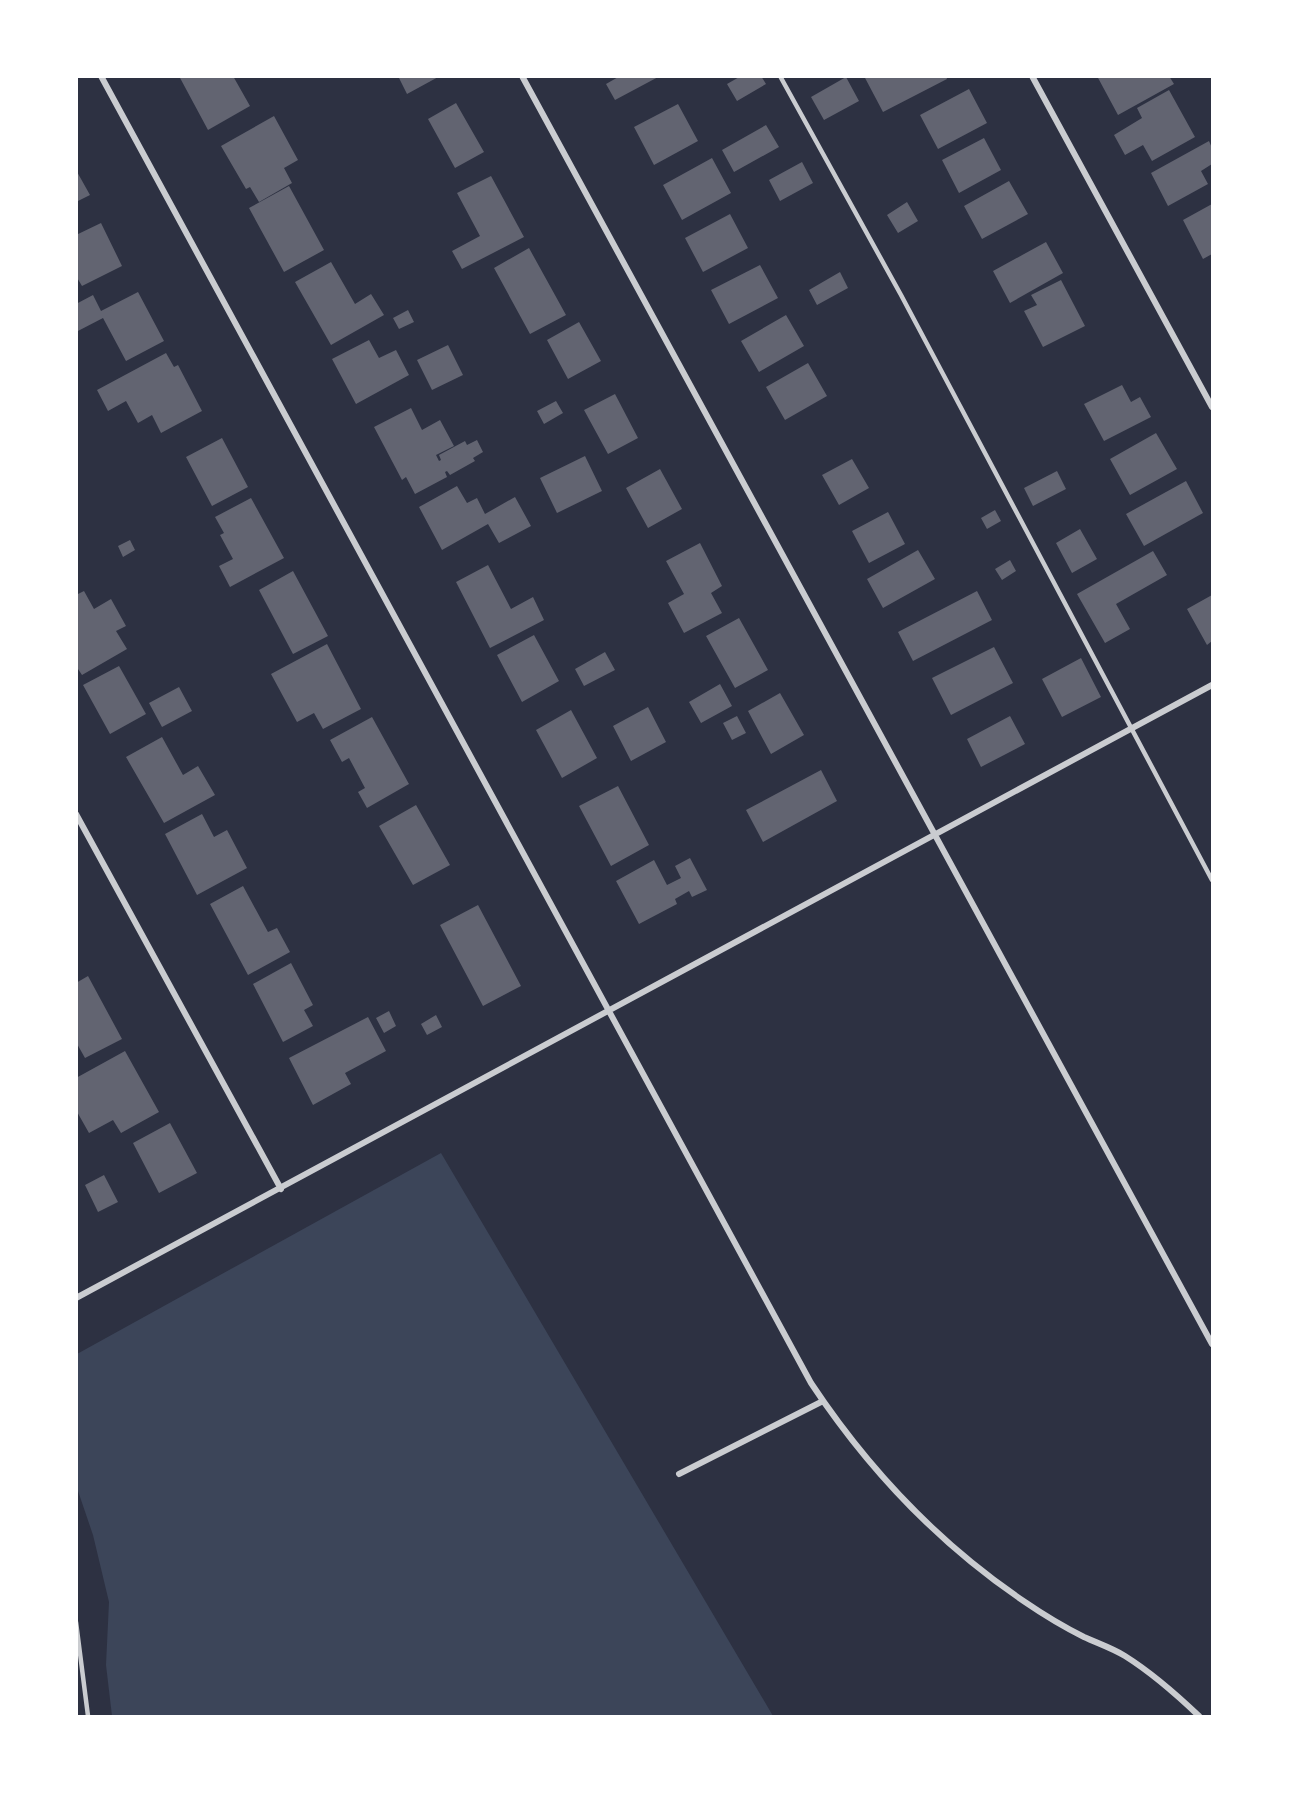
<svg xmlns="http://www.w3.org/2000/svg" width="1289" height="1793" font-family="'Asap Condensed',sans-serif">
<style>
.green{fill:#3c4559}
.building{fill:#626471}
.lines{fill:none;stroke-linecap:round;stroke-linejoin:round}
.service{stroke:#caccd0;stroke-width:4.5}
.minor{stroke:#caccd0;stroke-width:6}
</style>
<rect width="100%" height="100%" fill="#2d3142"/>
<path class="green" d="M441,1153L773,1716H112L106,1665L109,1602L93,1535L77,1488V1354Z"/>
<path class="building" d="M179,76H233L250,106L208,130Z
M398,76H440L407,94Z
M620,76H660L615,100L606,84Z
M741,76H761L766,84L737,101L727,84Z
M864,76H946L947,79L883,112Z
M1097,76H1169L1174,84L1118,115Z
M846,77L859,101L824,120L811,97Z
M969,89L987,123L938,149L920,115Z
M1169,90L1195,137L1152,161L1143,145L1125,155L1114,135L1142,118L1137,108Z
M456,103L484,152L455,168L428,119Z
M678,104L698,141L654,165L634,127Z
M274,116L298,160L284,168L292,183L259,202L250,187L246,189L221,146Z
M766,125L779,147L734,172L722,150Z
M984,138L1001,170L959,193L942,160Z
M1209,141L1212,148V164L1201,171L1208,184L1168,206L1151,173Z
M712,158L731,193L682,220L663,185Z
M802,162L813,183L780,201L769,180Z
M76,170L90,195L76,202Z
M491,176L524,237L462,269L452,251L480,236L457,193Z
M1009,181L1028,214L982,239L964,206Z
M289,186L324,250L284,272L249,208Z
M907,202L918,221L898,233L887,215Z
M1212,204V254L1203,259L1183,220Z
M730,214L748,248L703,272L685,238Z
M101,223L122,266L82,286L76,276V235Z
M1046,242L1063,273L1010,303L993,271Z
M529,248L566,315L530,334L494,268Z
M331,262L355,304L371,294L384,315L331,345L295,282Z
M760,265L778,298L729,324L711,290Z
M840,272L848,288L817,305L809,290Z
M1061,280L1085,326L1043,347L1024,311L1037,305L1031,295Z
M138,292L164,341L126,361L103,318L76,332V304L93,295L101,311Z
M408,310L414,322L399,329L393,318Z
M786,315L804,346L759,372L741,341Z
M579,322L601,361L568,379L547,340Z
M369,340L379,358L396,350L409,375L356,404L332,359Z
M448,345L463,375L432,390L417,360Z
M166,353L174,367L178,365L202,411L161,433L152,415L138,423L126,401L108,411L97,390Z
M808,363L827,396L785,420L766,387Z
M1122,385L1131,402L1140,397L1151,417L1104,441L1084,404Z
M615,394L638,438L608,454L584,410Z
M556,401L563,413L544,424L537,411Z
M411,408L422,430L440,420L454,446L436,455L439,461L441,460L439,455L465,441L467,445L477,440L483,452L473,458L475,461L450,475L447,471L445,472L447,477L415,494L406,477L402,480L374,427Z
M1156,433L1177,469L1130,495L1110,459Z
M222,438L248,487L212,506L186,457Z
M585,456L602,491L557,513L540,478Z
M852,459L869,488L839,505L822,475Z
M660,469L682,509L648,528L626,488Z
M1057,471L1066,489L1033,506L1024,488Z
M1186,481L1203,513L1144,546L1126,514Z
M457,486L467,503L477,498L485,514L515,497L531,526L499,543L488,524L442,550L419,507Z
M251,498L284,558L230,587L219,566L233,559L220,535L224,533L215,517Z
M995,510L1001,521L987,529L981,518Z
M888,512L905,544L869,563L852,531Z
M1080,529L1097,559L1072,573L1056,543Z
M130,540L135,550L123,557L118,546Z
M700,543L722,586L711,593L722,613L684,633L668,603L684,594L666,561Z
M918,550L935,579L883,608L867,579Z
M1153,551L1167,575L1116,604L1130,629L1105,643L1077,594Z
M1010,560L1016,571L1002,580L995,569Z
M488,565L511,609L533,597L544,620L490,648L456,582Z
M293,571L328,636L293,654L259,590Z
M84,591L94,609L111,599L126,626L116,631L127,649L82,675L76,666V595Z
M977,591L992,620L913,661L898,632Z
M1212,595V641L1207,645L1187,609Z
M739,618L768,670L735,688L706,636Z
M534,635L559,681L522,702L497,655Z
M327,644L361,709L323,729L314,713L297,722L271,674Z
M994,647L1013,683L951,715L932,678Z
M605,652L615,670L584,686L575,669Z
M1081,658L1101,697L1062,717L1042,679Z
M119,666L146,714L110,734L83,685Z
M720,684L732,706L701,723L689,702Z
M179,687L192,711L162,727L149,703Z
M780,693L804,735L771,754L748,711Z
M648,707L666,742L631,761L613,726Z
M571,710L597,758L562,778L536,730Z
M737,716L746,733L732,740L723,723Z
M1010,716L1025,744L981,767L967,739Z
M372,717L409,784L367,808L358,792L365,788L349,758L342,762L330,740Z
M162,737L183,775L198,766L215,795L164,823L126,757Z
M821,770L837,801L763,842L746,810Z
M618,786L649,845L611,866L579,806Z
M416,805L450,865L413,885L379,826Z
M202,814L214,837L227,830L247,868L197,895L165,834Z
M690,858L707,890L692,897L689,891L675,899L677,904L639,924L616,881L654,860L667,885L681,878L675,866Z
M243,886L268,932L277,928L290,952L248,975L210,904Z
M478,905L521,986L483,1006L440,925Z
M291,963L313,1005L304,1010L313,1026L283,1042L253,984Z
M88,976L122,1039L85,1058L76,1042V983Z
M389,1011L396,1026L384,1033L376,1018Z
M436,1015L442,1027L427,1035L421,1024Z
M368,1017L386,1051L345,1073L351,1084L313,1105L289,1058Z
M125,1051L159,1112L121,1133L113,1120L89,1133L76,1110V1078Z
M170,1123L197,1173L159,1193L133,1143Z
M104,1175L118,1202L98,1212L85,1185Z"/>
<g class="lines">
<path class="service" d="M780,76L901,295L1212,880
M76,1622L88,1716"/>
<path class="minor" d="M101,76L811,1383C868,1469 939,1544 1025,1602C1044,1615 1064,1627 1084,1637C1097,1643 1112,1648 1125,1656C1152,1673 1176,1694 1199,1716
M522,76L1212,1344
M1032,76L1212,407
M76,814L281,1189
M76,1298L1212,685
M679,1474L823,1401"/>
</g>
<rect width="1289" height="1793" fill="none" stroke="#ffffff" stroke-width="156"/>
</svg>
